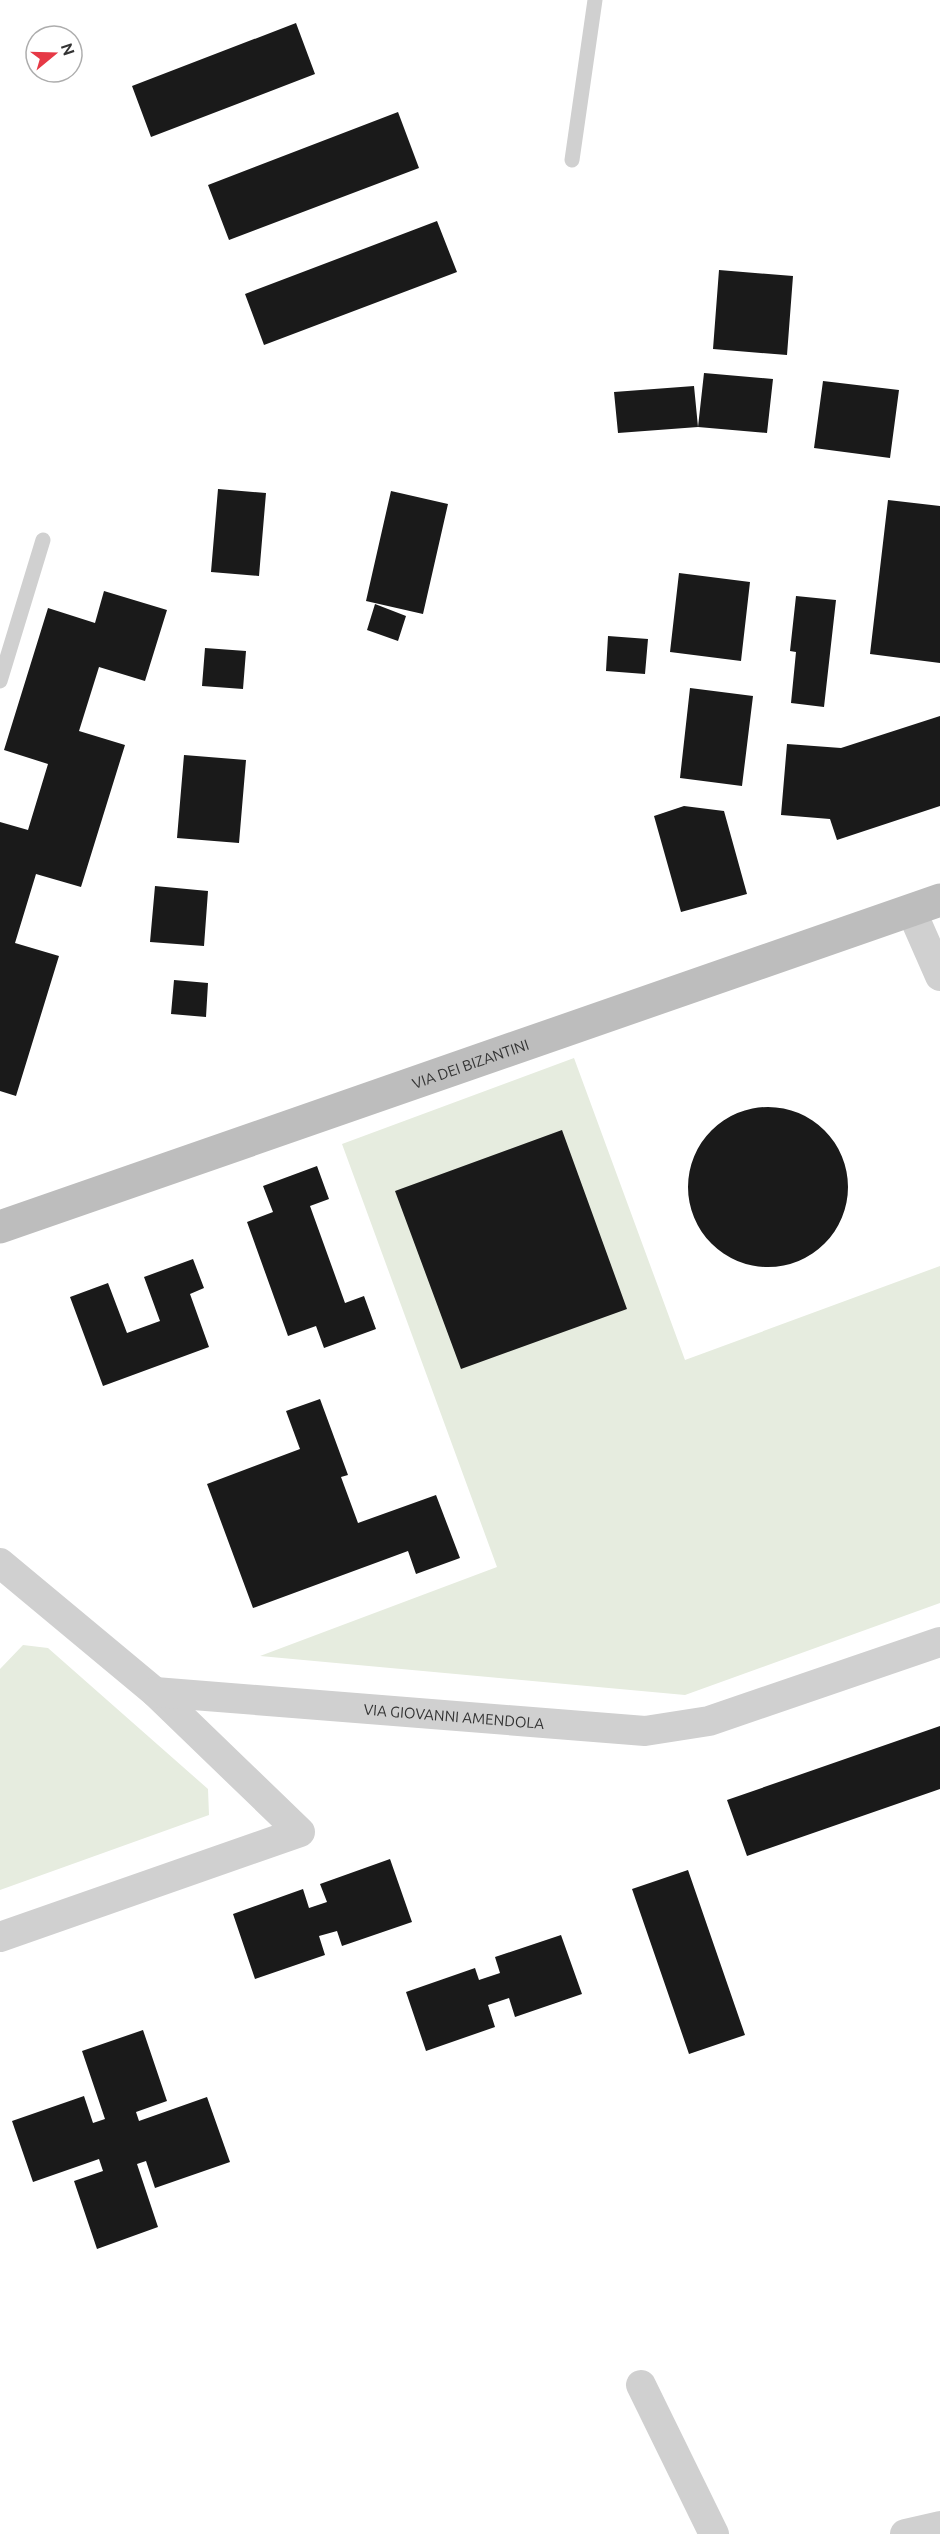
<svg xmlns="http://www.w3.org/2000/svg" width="940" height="2534" font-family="Ubuntu,sans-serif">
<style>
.green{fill:#e6ecdf}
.building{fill:#1a1a1a}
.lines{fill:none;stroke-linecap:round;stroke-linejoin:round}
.lane{stroke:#d0d0d0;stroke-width:15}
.street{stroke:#d0d0d0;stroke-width:30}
.secondary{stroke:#bdbdbd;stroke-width:33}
.labels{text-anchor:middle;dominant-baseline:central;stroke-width:6;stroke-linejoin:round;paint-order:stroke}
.street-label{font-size:15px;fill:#333;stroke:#fff}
</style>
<rect width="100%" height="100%" fill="#fff"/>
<path class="green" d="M574,1058L685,1360L940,1266V1603L685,1695L260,1656L497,1567L342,1144Z
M23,1645L48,1648L208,1789L209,1815L0,1890V1669Z"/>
<path class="building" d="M296,23L315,74L151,137L132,86Z
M398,112L419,168L229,240L208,185Z
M437,221L457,272L264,345L245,294Z
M719,270L793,276L787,355L713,349Z
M704,373L773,379L767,433L698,427Z
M823,381L899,390L890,458L814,448Z
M694,386L698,427L618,433L614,392Z
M218,489L266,493L259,576L211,572Z
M391,491L448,504L423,614L366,601Z
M888,500L940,506V663L870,654Z
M679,573L750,582L741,661L670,652Z
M104,591L167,610L145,681L99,667L79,731L125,745L81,887L36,874L15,943L59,956L16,1096L0,1091V822L28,830L48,764L4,750L48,608L95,623Z
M796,596L836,600L824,707L791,703L796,652L790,651Z
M375,604L406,616L398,641L367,630Z
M608,636L648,639L645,674L606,671Z
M205,648L246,651L243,689L202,686Z
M690,688L753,696L742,786L680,778Z
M940,716V806L837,840L830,819L781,815L787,744L841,748Z
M184,755L246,760L239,843L177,838Z
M684,806L724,811L747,894L681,912L654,816Z
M155,886L208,891L204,946L150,942Z
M174,980L208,983L206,1017L171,1014Z
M688 1187a80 80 0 1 1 160 0a80 80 0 1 1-160 0Z
M562,1130L627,1309L461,1369L395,1191Z
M317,1166L329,1199L310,1206L345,1303L364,1296L376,1329L324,1348L316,1326L288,1336L247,1222L273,1212L263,1186Z
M193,1259L204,1288L190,1294L209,1347L103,1386L70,1297L108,1283L127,1333L160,1321L144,1277Z
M320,1399L348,1475L341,1477L358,1523L436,1495L460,1558L416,1574L408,1551L253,1608L207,1484L300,1449L286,1411Z
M940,1726V1789L747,1856L727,1800Z
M390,1859L412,1922L342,1946L337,1931L319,1936L325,1955L255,1979L233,1914L303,1889L309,1908L327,1902L320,1884Z
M688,1870L745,2035L689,2054L632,1889Z
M561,1935L582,1994L515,2017L509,1998L488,2005L495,2027L426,2051L406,1992L475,1968L479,1980L500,1973L495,1957Z
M143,2030L167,2101L136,2112L139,2121L207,2097L230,2162L155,2188L146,2161L137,2164L158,2227L97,2249L74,2181L103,2171L99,2159L33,2182L12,2121L84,2096L93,2123L105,2119L82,2051Z"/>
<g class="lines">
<path class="lane" d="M572,160L595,0
M0,681L43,540"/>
<g class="street">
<path d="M911,910L940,976"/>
<path d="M0,1563L155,1692L300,1832L0,1937"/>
<path id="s1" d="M155,1692L645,1731L709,1721L940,1642"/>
<path d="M641,2385L714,2534"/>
<path d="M905,2534L940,2526"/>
</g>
<path class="secondary" id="s2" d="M0,1227L940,900"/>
</g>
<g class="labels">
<g class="street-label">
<text stroke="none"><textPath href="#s2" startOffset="498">VIA DEI BIZANTINI</textPath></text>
<text stroke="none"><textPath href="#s1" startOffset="300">VIA GIOVANNI AMENDOLA</textPath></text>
</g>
</g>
<g transform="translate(54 54) rotate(71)"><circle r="28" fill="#ffffff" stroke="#adadad" stroke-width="1.5"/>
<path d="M0-4.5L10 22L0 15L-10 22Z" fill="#e63946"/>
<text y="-9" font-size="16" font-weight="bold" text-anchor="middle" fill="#333333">N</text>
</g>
</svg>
